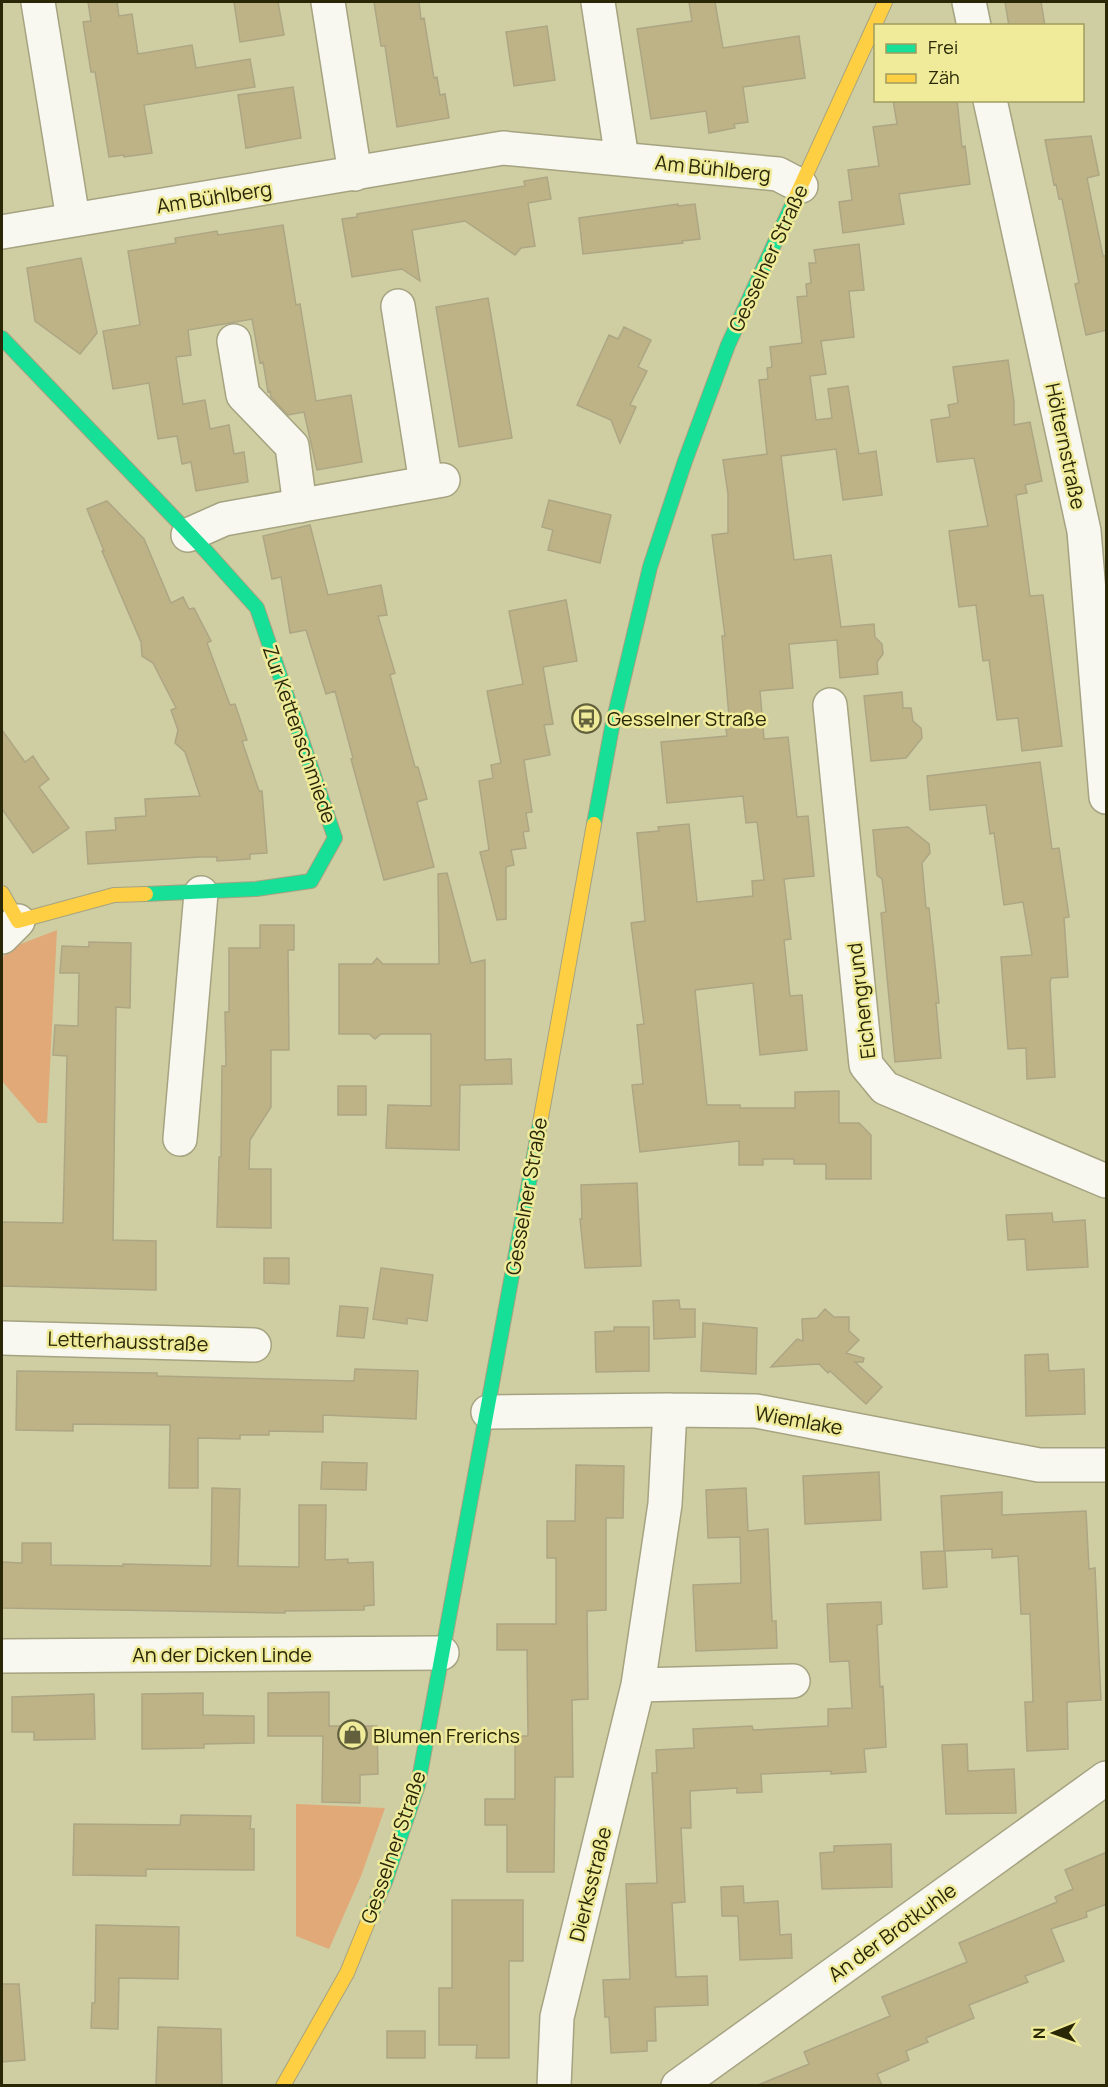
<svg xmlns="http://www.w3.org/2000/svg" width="1108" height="2087" font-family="Manrope,sans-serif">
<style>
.green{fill:#e1a878}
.building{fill:#beb386;stroke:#ada684;stroke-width:1.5}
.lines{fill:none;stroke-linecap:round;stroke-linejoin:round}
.street-casing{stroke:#a5a380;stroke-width:36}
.fast-casing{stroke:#a5a380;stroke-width:16}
.slow-casing{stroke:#a5a380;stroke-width:16}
.street{stroke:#f8f8f1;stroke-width:33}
.fast{stroke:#16e098;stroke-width:14}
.slow{stroke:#ffcf43;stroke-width:14}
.labels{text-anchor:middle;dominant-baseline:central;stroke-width:5;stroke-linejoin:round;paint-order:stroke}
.street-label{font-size:20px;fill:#292706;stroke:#efeb9b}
.poi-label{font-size:20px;fill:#292706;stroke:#efeb9b;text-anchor:start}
</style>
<rect width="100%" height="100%" fill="#cfcda2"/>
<path class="green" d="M57,930L47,1123H38L2,1081V958L13,947Z
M296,1804L385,1808L361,1876L329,1949L296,1936Z"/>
<path class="building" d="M88,2H117L119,16L132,14L138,54L192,45L196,68L250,59L255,87L144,105L152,153L124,157V155L109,157L95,72H91L83,22L91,21Z
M234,2H278L284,35L240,42Z
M374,2H419L421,19L424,18L434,78L437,77L440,95L445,94L449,118L397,127L385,46H381Z
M689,2H715L723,48L799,36L805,78L743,87L748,122L734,124L735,128L709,133L706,111L651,119L637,29L692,21Z
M1005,2H1041L1045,26H1009Z
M547,26L555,80L514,86L506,32Z
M293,87L301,138L246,148L238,95Z
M893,100H957L962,147L965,146L970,184L899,194L904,224L843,233L839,202L852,200L848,170L879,166L873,127L897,124Z
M1091,136L1099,175L1087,178L1103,256H1107V330L1086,335L1075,284L1079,283L1062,199H1059L1056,184L1054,185L1045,140Z
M547,177L551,199L528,203L535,246L521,248L515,255L465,221L412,230L420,281L402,269L352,277L342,219L357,217V214L525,186L524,181Z
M678,204V206L695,204L700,239L682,241L683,243L583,254L579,218Z
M283,225L296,305L300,304L316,401L351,395L362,462L317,470L304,412L288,415L271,397L270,391L268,392L263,362L260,363L252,319L230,323L188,330L191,355L176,357L183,404L205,400L210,429L229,425L234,454L244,452L248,482L196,491L191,462L182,464L177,436L158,439L149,383L113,389L103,331L140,325L128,251L176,243L175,238L217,231L218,235Z
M859,244L864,290L849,291L854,337L821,341L826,374L810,376L816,420L832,418L828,389L848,386L859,454L876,451L882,495L843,500L836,449L781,456L794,560L831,555L841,627L874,624L875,637L882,644L883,654L877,662L878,674L840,678L837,640L789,644L793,688L760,691L764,739L788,737L797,817L808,816L814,876L784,879L791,939L784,940L790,996L802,995L807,1050L760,1055L753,983L695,990L707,1105H740V1108H795V1092L839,1091V1123H859L871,1135V1179H826V1164H794V1159H763V1165H739V1141L640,1152L632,1085L643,1084L637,1025L644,1024L631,923L645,921L637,833L659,831L658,827L689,824L697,902L753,896L752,881L764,880L757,822L746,823L743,796L667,803L661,742L727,736L726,729L730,728L722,636H725L712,535L728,533V494L723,460L767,454L759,380L768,379L767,368L772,367L770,347L802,343L797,297L807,296L806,284L811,283L809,263H816L814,250Z
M81,258L97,333L80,354L35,321L27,268Z
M488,298L512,438L459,447L436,307Z
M624,327L651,340L638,367L647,371L630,405L636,407L620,443L611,420L577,405L609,335L618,339Z
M1008,360L1014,402V425L1030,422L1042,481L1025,485L1027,493L1016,495L1030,596L1043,595L1062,746L1022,751L1018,718L997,720L989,660L983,661L976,605L959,607L949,531L988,526L974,458L937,462L931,420L950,417L948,405L958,403L953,367Z
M549,500L611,515L600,563L548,550L553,530L542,527Z
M107,501L144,539L171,603L183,597L189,609L194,608L211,641L207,643L230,705L235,704L247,740L242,741L259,791H262L267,853L250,854V859L217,861V857H200L88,864L86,832L116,830L115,818L146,816L145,799L200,796L185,752L175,743L178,730L171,710L176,708L153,663L142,656L141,642L102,551H104L87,509Z
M310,525L328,595L381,585L387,615L378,616L395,673L390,675L415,767H418L427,799L417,802L434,867L384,880L351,759L353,758L335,691L326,694L306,630L290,633L281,577L272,579L263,536Z
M566,600L577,661L543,667L553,724L544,725L550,755L524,760L532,812L526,813L529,831L523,832L526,848L511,850L514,865L506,867V919L497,920L480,852L489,850L479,781L493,778L491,765L501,763L487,691L523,684L509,611Z
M902,692L903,708H911L913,721L921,728L922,738L906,758L871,761L864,696Z
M2,730L25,762L33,756L40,767L49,779L39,787L69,828L33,853L2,809Z
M1040,762L1052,849L1059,848L1069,917L1064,918L1068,977L1051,978L1050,983L1055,1077L1027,1079L1026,1048L1008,1049L1001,957L1032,955L1023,902L1004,905L994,833L990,834L986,805L930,810L927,776Z
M908,827L929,844L930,853L922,863L926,908H929L939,1003H936L941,1058L895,1062L881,913L886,912L882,879L877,875L873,830Z
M447,873L471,963L485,960V1060L511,1059L512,1084L460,1085L459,1150L386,1148L388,1105L431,1106V1034H381L375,1039L369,1034H339V964H372L377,958L383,964H439L438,874Z
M260,925H294V950H288L289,1050H271V1107L250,1140L249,1169H271V1228L217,1227L219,1157H221L222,1066H226L225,1012H229V948H260Z
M89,942L131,943L130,1008L116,1007L113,1240L156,1241V1290L2,1286V1222L63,1223L67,1056L53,1055L55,1025L78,1026L79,973H60L62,946L89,947Z
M338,1086H366V1115H338Z
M637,1183L641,1266L585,1268L580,1219H582L581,1185Z
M1052,1213L1053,1222L1085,1220L1088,1267L1027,1270L1025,1239L1008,1240L1006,1215Z
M264,1258H289V1284L264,1283Z
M381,1268L433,1275L427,1321L407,1318V1324L373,1319Z
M679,1300L680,1309H695V1337L654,1339L653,1301Z
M340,1306L368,1308L364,1338L337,1336Z
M825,1309L834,1317H849V1331L859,1340L846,1353L864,1358L863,1362H855L882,1387L866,1404L830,1371L828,1373L819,1364L771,1367L797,1339L803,1341L802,1319L817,1318Z
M703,1323L757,1328L756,1374L701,1371Z
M614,1327H649V1371L596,1372L595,1332L614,1331Z
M1048,1354L1049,1371L1084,1369L1085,1414L1026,1416L1025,1355Z
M355,1369L418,1371L416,1419L323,1415V1432L269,1431V1435H240V1439L198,1438V1488H169L170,1425L73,1424V1431L16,1430L17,1371L157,1373V1376L354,1381Z
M322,1462L367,1463L366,1490L321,1489Z
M576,1465L624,1466L623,1518H606V1610L587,1611L588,1699L572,1700L573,1777H555L554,1872H507V1825H485V1799H515V1736H528L527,1650H497V1624H556V1558H547V1521H575Z
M879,1472L881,1520L805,1524L803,1476Z
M212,1488L240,1489L238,1566L299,1567V1505H326L325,1560L348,1559V1563L373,1562L374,1605L364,1606V1610L285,1611V1613L2,1608V1562L22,1563V1543H51V1565L123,1566V1564L211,1566Z
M746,1488L748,1531L768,1529L772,1621H776L777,1648L696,1651L693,1585L741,1583L740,1537L708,1538L706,1490Z
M1002,1492V1515L1086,1511L1089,1569L1095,1568L1101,1700L1067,1702L1068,1749L1027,1751L1025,1702H1033L1030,1614H1021L1018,1556L992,1558V1549L945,1551L947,1587L923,1589L921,1552L944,1551L941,1496Z
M881,1602L882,1624L877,1625L880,1687L883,1686L886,1747L864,1749L866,1772L831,1774V1771L761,1774L762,1792L737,1793V1788L690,1791L691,1828H681L685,1902L672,1903L676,1977L707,1976L708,2005L655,2007L656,2041H647V2051L611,2053L609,2017H605L603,1980L630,1979L626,1884L657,1883L652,1773H657L656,1750L694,1748L693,1729L752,1726L753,1730L828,1726V1709L852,1708L849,1661L830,1662L827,1604Z
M329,1692V1726H377L378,1774L360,1775V1803L322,1802L323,1736H268V1693Z
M203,1693V1715L254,1716V1743L204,1744V1748L142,1749V1694Z
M94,1694L95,1739L34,1740V1732H12V1697Z
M967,1744L968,1771L1014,1769L1016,1813L946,1814L942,1745Z
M181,1815L251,1816L250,1829H254V1870L146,1869V1876L73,1875L74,1824L180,1825Z
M891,1844L892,1887L822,1889L820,1853L834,1852V1846Z
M1107,1852V1904L1086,1912L1087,1917L1051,1929L1064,1961L1025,1976L1028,1982L969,2005L974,2018L926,2038L928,2042L906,2051L909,2060L877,2074L882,2085H758L809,2064L804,2052L890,2016L882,1997L967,1962L959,1943L1057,1902L1055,1897L1073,1889L1065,1870Z
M743,1886L744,1903L778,1901L780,1935L791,1934L792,1958L740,1960L738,1916H722L721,1887Z
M452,1900H523V1961H509V2058H476L477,2045H439V1988H452Z
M96,1925L179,1927L178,1979L119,1978L118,2029L91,2028L92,2003H95Z
M2,1984H19L25,2060L2,2062Z
M158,2027L221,2029L222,2085H156Z
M387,2031H425V2058H387Z"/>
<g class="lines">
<defs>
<path id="street" d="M38,2L73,219
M328,2L355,174
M598,2L622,159
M969,2L974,26
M990,100L1084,531L1106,797
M2,232L503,148L778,174L801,186
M398,306L426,483
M234,341L243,395L292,446L300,506
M188,535L224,519L443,480
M830,705L866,1065L885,1088L1106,1181
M2,937L18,921
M180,1139L201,893
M2,1338L254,1345
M488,1412L670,1410L756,1411L1039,1465H1106
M2,1656L442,1653
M638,1685L793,1681
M554,2086L557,2017L638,1685L665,1504L670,1410
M678,2086L1106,1778"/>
<path id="fast" d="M2,338L205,550L257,608L335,838L311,881L256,889L146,894
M594,824L612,727L650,567L685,461L728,345L793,203
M371,1914L385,1882L418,1785L540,1123"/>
<path id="slow" d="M793,203L885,2
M2,893L18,921L114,895L146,894
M540,1123L594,824
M283,2086L347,1973L371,1914"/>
</defs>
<use href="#street" class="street-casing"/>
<use href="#fast" class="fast-casing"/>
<use href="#slow" class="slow-casing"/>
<use href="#street" class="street"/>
<use href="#fast" class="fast"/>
<use href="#slow" class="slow"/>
</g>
<defs>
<symbol id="bus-ring" viewBox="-11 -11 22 22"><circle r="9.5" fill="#efeb9b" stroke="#63613d" stroke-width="1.5"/><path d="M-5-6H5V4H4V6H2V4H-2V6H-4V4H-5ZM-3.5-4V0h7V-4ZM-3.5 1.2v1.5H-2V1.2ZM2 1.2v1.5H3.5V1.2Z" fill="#63613d"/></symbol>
<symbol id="shop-ring" viewBox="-11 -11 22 22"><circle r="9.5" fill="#efeb9b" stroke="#63613d" stroke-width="1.5"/><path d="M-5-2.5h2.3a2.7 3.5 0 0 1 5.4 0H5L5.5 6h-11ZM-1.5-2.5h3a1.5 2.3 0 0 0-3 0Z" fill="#63613d"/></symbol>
</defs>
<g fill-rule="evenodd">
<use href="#bus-ring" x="570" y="702" width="33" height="33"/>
<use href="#shop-ring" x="336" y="1718" width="33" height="33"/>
</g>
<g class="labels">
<g class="street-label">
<text transform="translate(713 168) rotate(6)">Am Bühlberg</text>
<text transform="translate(214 197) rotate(-9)">Am Bühlberg</text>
<text transform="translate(768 258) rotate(-65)">Gesselner Straße</text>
<text transform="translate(1066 446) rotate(78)">Hölternstraße</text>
<text transform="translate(300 734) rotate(71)">Zur Kettenschmiede</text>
<text transform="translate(861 1001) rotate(-97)">Eichengrund</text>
<text transform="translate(526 1196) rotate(-80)">Gesselner Straße</text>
<text transform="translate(128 1341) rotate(2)">Letterhausstraße</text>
<text transform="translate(799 1420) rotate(10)">Wiemlake</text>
<text x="222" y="1654">An der Dicken Linde</text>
<text transform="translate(393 1847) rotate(-71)">Gesselner Straße</text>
<text transform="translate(590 1884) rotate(-76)">Dierksstraße</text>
<text transform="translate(892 1932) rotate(-36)">An der Brotkuhle</text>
</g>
<g class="poi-label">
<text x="607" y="718">Gesselner Straße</text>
<text x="373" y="1735">Blumen Frerichs</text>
</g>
</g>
<rect width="1108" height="2087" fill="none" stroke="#292706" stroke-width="6"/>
<rect x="874" y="24" width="210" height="78" fill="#efeb9b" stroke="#a09d5f" stroke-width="1.5"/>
<rect x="886" y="44" width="30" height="9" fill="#16e098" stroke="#a09d5f" stroke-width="1.5"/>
<text x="928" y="54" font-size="18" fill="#292706">Frei</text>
<rect x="886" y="74" width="30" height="9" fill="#ffcf43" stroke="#a09d5f" stroke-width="1.5"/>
<text x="928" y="84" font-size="18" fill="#292706">Zäh</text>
<g transform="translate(1054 2033) rotate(269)" stroke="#efeb9b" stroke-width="4.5" paint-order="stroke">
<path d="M0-4.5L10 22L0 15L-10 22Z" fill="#292706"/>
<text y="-9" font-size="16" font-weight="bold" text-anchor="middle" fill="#292706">N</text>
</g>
</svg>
